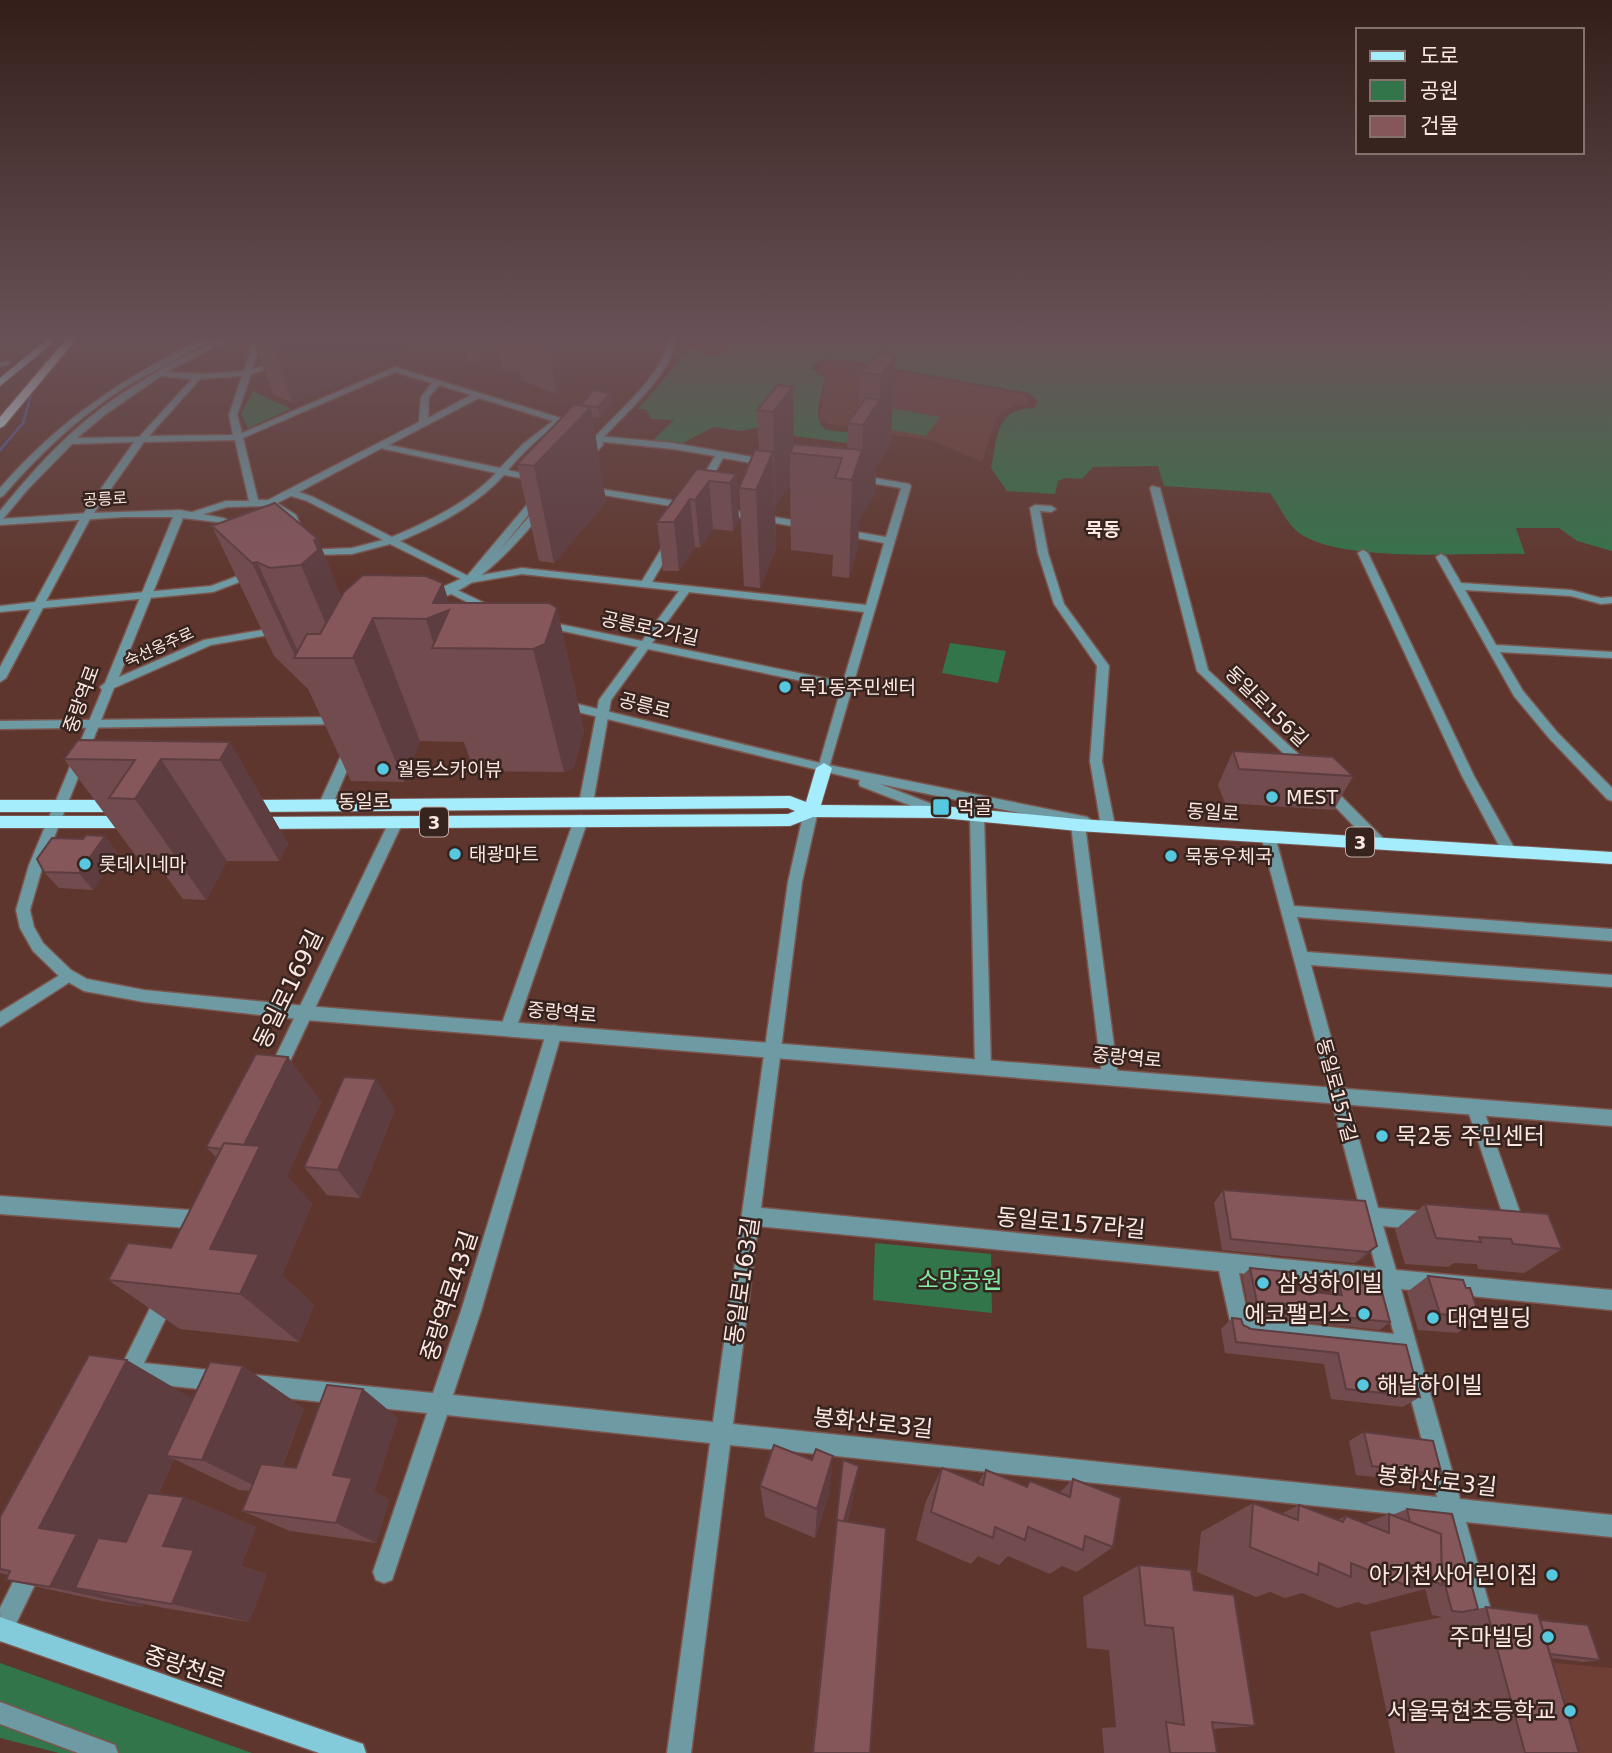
<svg xmlns="http://www.w3.org/2000/svg" width="1612" height="1753" font-family="'DejaVu Sans','Noto Sans KR',sans-serif">
<style>
.built{fill:#6f3f35}
.green{fill:#32754a}
.lines{fill:none;stroke-linecap:round;stroke-linejoin:round}
.stream{stroke:#5260a5;stroke-width:2.5}
.pedestrian-casing{stroke:#7b564e;stroke-width:3}
.minor-casing{stroke:#7b564e;stroke-width:3}
.tertiary-casing{stroke:#7b564e;stroke-width:3}
.secondary-casing{stroke:#7b564e;stroke-width:3}
.primary-casing{stroke:#7b564e;stroke-width:2}
.trunk-casing{stroke:#7b564e;stroke-width:3}
.pedestrian{fill:#6e9aa4;fill-rule:evenodd}
.minor{fill:#6e9aa4;fill-rule:evenodd}
.tertiary{fill:#6e9aa4;fill-rule:evenodd}
.secondary{fill:#83cbdb;fill-rule:evenodd}
.primary{fill:#a5edfd;fill-rule:evenodd}
.trunk{fill:#d2f6fe;fill-rule:evenodd}
.wall{fill:#724b4e}
.shaded-wall{fill:#5d3d40}
.building{fill:#85575b;stroke:#5d3d40;stroke-width:2}
.poi-dot{fill:#56c9e1;stroke:#37241f;stroke-width:2.5}
.labels{text-anchor:middle;dominant-baseline:central;stroke-width:5;stroke-linejoin:round;paint-order:stroke}
.far-street-label{font-size:16px;fill:#fde7e2;stroke:#37241f}
.shield{fill:#37241f;stroke:#c2aca8;stroke-width:2}
.shield-label{font-size:18px;font-weight:bold;fill:#fde7e2}
.far-quarter-label{font-size:19px;font-weight:bold;fill:#fde7e2;stroke:#37241f}
.street-label{font-size:19px;fill:#fde7e2;stroke:#37241f}
.poi-label{font-size:19px;fill:#fde7e2;stroke:#37241f;text-anchor:start}
.near-street-label{font-size:23px;fill:#fde7e2;stroke:#37241f}
.near-poi-label{font-size:23px;fill:#fde7e2;stroke:#37241f;text-anchor:start}
.near-park-label{font-size:23px;fill:#81eba4;stroke:#37241f}
</style>
<rect width="100%" height="100%" fill="#5f362d"/>
<path class="built" d="M829,362L854,363L1025,395L1029,401L1028,406L1015,404L997,416L982,462L934,441L828,424L820,419L826,377L818,368Z
M1512,1659L1612,1668V1753H1539Z"/>
<path class="green" d="M745,337H1612V551L1577,541L1559,528H1516L1525,554C1470,552 1343,564 1299,533C1288,525 1278,504 1270,493L1164,486L1158,466L1093,467L1082,479L1065,478L1058,481L1055,494L1007,491L991,468C998,436 995,409 1034,408L1038,401L1029,393L854,361L822,359L811,368L825,379C822,394 811,420 826,430L866,434L861,445L794,436L770,446L761,427L741,431L713,427L683,443L653,440L674,420L651,419L646,409H638L676,365L687,347L713,356L728,351L724,344Z
M253,391L291,409L248,428L241,414Z
M862,403L940,417L926,436L847,422Z
M950,643L1006,651L998,683L942,673Z
M875,1243L991,1254L992,1313L873,1300Z
M0,1663L252,1753H59L0,1738Z"/>
<g class="lines">
<path class="stream" d="M0,450L23,423L33,388"/>
<defs>
<path id="pedestrian" d="M0,1702L115,1745L118,1753H78L0,1724Z"/>
<path id="minor" d="M224,337H233L167,372L205,374L244,371L252,346L250,337H257L260,346L252,369L280,361L284,363L251,374L237,415L242,433L395,367L567,420V424C549,424 520,456 508,470L540,477V481L504,475C476,506 438,525 400,541L470,577L522,568L642,581L666,541L671,538L676,541L652,582L866,605L884,543L840,535L835,532L840,529L886,537L901,488L858,481L853,478L858,475L909,484L911,486L828,771L824,772L818,768L841,689L648,649L611,700L593,803L586,808L581,806L579,803L599,700L638,647L544,627L539,624L544,621L642,641L679,591L522,574L469,583L390,544L352,554L308,555L303,552L304,550L352,548L383,540L307,501L291,496L277,503L296,515L304,534L299,537L294,534L289,519L268,506L227,507L195,517H189V513L226,501H249L235,440L144,442L91,517L46,601L211,586L254,570L259,573L258,575L213,592L43,608L6,678L0,682V667L31,609L0,612V606L35,602L81,517L134,442L72,444L28,489L3,519L0,520V511C20,486 43,460 65,439C111,395 167,364 224,337ZM395,372L432,383L421,397L419,422L268,500H258L243,438ZM161,376L192,379L139,437L77,438L106,414ZM242,376L229,415L233,435L149,436L200,379ZM439,385L471,395L428,418L429,397ZM479,398L553,421L523,444L500,468L389,445ZM382,448L384,449L496,473C468,503 429,521 392,537L313,497L299,492ZM689,592L864,612L843,682L652,643Z
M7,361L11,363L0,367V363Z
M598,436L673,443L769,460L774,463L769,466L723,458L707,487L702,490L697,487L715,456L673,449L595,441L594,439Z
M1152,486L1160,488L1208,670L1309,764L1311,767L1309,770H1301L1197,671L1150,488Z
M588,487L689,503L694,506L689,509L585,492V488Z
M1035,505L1051,506L1056,509L1051,512L1040,511L1048,553L1064,604L1109,666L1102,761L1115,826L1108,831L1101,826L1090,761L1097,666L1054,604L1038,553L1030,508Z
M719,508L810,523L815,526L810,529L716,513L714,511Z
M1363,550L1368,553L1474,776L1516,851L1514,855H1504L1462,776L1358,553Z
M1441,554L1446,557L1461,583L1571,590L1601,598L1612,597V603L1601,604L1571,596L1465,590L1496,645L1612,652V658L1500,652L1523,691L1557,732L1612,788V801L1607,799L1549,738L1514,696L1436,557Z
M451,587L495,608L496,610L491,613L487,612L447,592L446,590Z
M340,717L346,721L344,724L0,729V721Z
M350,745L356,749L332,806L325,811L320,809L318,806L344,749Z
M1326,784L1331,786L1384,839L1386,843L1384,847H1374L1321,792L1320,789Z
M811,806L818,811L802,882L761,1208L1376,1268L1261,836L1263,833H1273L1275,836L1294,906L1612,929V941L1297,917L1307,952L1612,975V987L1311,965L1378,1208L1426,1212L1432,1215L1435,1221L1432,1227L1426,1230L1383,1226L1396,1270L1612,1290V1310L1401,1289L1460,1499L1612,1515V1537L1466,1522L1495,1625L1491,1633L1483,1637L1475,1633L1471,1625L1443,1519L730,1445L691,1753H667L710,1443L447,1415L392,1580L384,1583L376,1580L373,1572L427,1413L256,1395L249,1392L246,1385L249,1378L256,1375L433,1393L461,1311L548,1027L554,1025L560,1027L562,1032L481,1311L453,1395L713,1422L788,882L804,811ZM758,1226L1219,1271L1233,1334L1240,1337L1399,1354L1437,1497L733,1424ZM1239,1273L1381,1287L1394,1334L1248,1318Z
M977,810L984,815L991,1067L989,1072L983,1074L977,1072L975,1067L970,815Z
M581,815L588,820L516,1029L514,1034L508,1036L502,1034L500,1029L574,820Z
M396,817L403,822L282,1078L276,1080L270,1078L268,1073L270,1068L389,822Z
M1078,820L1085,825L1118,1076L1116,1081L1110,1083L1104,1081L1102,1076L1071,825Z
M68,970L73,972L76,976L73,980L0,1027V1012Z
M1475,1100L1481,1103L1483,1108L1521,1215L1515,1232L1509,1235L1503,1232L1500,1226L1503,1215L1467,1108L1469,1103Z
M0,1196L202,1211L208,1214L211,1220L208,1226L202,1229L0,1214Z
M165,1289L172,1292L175,1299L144,1363L218,1371L225,1374L228,1381L225,1388L218,1391L135,1382L126,1388L119,1385L116,1378L119,1371L158,1292Z
M32,1557L40,1560L43,1568L9,1638L1,1642L0,1608L24,1560Z"/>
<path id="tertiary" d="M204,337H213C189,356 151,371 124,388C77,418 39,454 3,496L0,497V488C61,418 123,379 204,337Z
M669,337H676C674,373 625,413 602,439L603,445L587,462H581V458L595,443L586,444V440L595,437C619,410 665,374 669,337Z
M533,500L538,503L499,551L539,505L547,507C523,537 467,603 425,599V595L467,576L530,501Z
M180,510L223,518L246,528L241,531L217,522L183,518L119,677L204,640L280,627L286,630L280,633L211,645L114,688L43,865L30,910L34,927L43,943L71,970L87,979L144,990L306,1006L1612,1110V1126L306,1020L144,1002L84,991L61,978L33,951L20,928L16,910L29,865L102,690L100,687L105,683L173,517H124L0,525V519L89,513Z
M561,700L824,764L1087,817L1094,822L1087,827L880,784L945,809L947,812L945,815L940,817L860,786L859,783L860,780L557,707V701Z"/>
<path id="secondary" d="M0,1617L354,1741L363,1744L366,1753H319L0,1641Z"/>
<path id="primary" d="M50,337H60L0,386V378Z
M824,763L832,768L821,805L942,806L1078,819L1612,852V864L1078,831L942,818L813,817L790,826L253,829L245,823L253,817L788,814L795,811L788,808L243,812L235,806L243,800L790,796L806,802L816,768Z
M0,800H121L129,806L121,812H0Z
M0,816H134L142,822L134,828H0Z"/>
<path id="trunk" d="M68,337H78L4,426L0,428V417Z"/>
</defs>
<use href="#pedestrian" class="pedestrian-casing"/>
<use href="#minor" class="minor-casing"/>
<use href="#tertiary" class="tertiary-casing"/>
<use href="#secondary" class="secondary-casing"/>
<use href="#primary" class="primary-casing"/>
<use href="#trunk" class="trunk-casing"/>
<use href="#pedestrian" class="pedestrian"/>
<use href="#minor" class="minor"/>
<use href="#tertiary" class="tertiary"/>
<use href="#secondary" class="secondary"/>
<use href="#primary" class="primary"/>
<use href="#trunk" class="trunk"/>
</g>
<path class="wall" d="M251,337H406L411,353L293,403L273,394Z
M461,337H483L482,361L467,362Z
M495,337H564V351H559L562,372L557,394L521,380L519,371L503,372Z
M632,337H664L665,340L649,345Z
M696,337H737L738,339L702,343Z
M896,355L890,446L876,467L875,494L859,520L858,547L849,578L832,576L833,555L791,550L790,486L775,507L776,549L760,588L744,586L739,488L759,451L757,410L778,385L793,444L847,449L848,423L859,407L860,372Z
M612,404L600,418L592,417L606,502L554,563L539,561L517,464L581,406Z
M697,469L736,474L739,522L733,531L713,529L700,548L695,547L679,571H663L657,522Z
M212,526L318,539L341,597L557,608L584,731L574,767L564,772L474,771L464,742L420,741L404,782L351,781L308,689L274,656Z
M230,742L288,844L279,861H227L206,900L183,899L155,861L139,860L64,759Z
M1233,751L1353,776L1334,810L1225,803L1218,785Z
M105,836L117,853L93,890L59,888L44,872L83,839Z
M288,1057L321,1102L287,1176L312,1204L282,1275L314,1305L299,1342L180,1329L108,1280L171,1248L217,1158L206,1147Z
M395,1109L360,1198L327,1195L304,1167Z
M1223,1190L1377,1246L1364,1258L1355,1263L1222,1250L1214,1203Z
M1425,1204L1562,1249L1524,1273L1478,1269L1477,1264L1454,1263L1448,1267L1405,1264L1395,1230Z
M1250,1268L1294,1290L1331,1294L1329,1284L1337,1276L1390,1322L1380,1330L1250,1316L1242,1276Z
M1428,1276L1466,1288L1480,1318L1457,1333L1418,1330L1407,1292Z
M1232,1318L1243,1325L1251,1329L1406,1345L1420,1397L1403,1407L1331,1399L1324,1364L1225,1353L1221,1329Z
M193,1398L304,1408L282,1467L296,1468L398,1418L374,1491L389,1500L376,1543L290,1531L242,1511L250,1491L239,1490L174,1459L158,1494L184,1497L256,1527L241,1566L267,1574L249,1622L164,1608L143,1604L142,1607L102,1601L6,1580L8,1575L0,1573V1517Z
M1364,1432L1442,1475L1424,1482L1356,1475L1349,1441Z
M843,1460L853,1499L847,1522L870,1753H812Z
M942,1468L978,1483L986,1470L1026,1487L1030,1481L1059,1493L1073,1479L1113,1547L1077,1572L1062,1566L1050,1574L1008,1556L999,1565L978,1556L971,1564L916,1540L926,1501Z
M760,1486L830,1490L815,1538L765,1517Z
M1253,1503L1281,1514L1299,1505L1337,1520L1346,1516L1365,1523L1389,1514L1392,1515L1407,1509L1478,1609L1486,1607L1540,1620L1600,1660L1584,1662L1551,1658L1579,1753H1395L1370,1632L1442,1617L1432,1615L1425,1589L1365,1605L1358,1602L1338,1608L1302,1593L1285,1598L1270,1592L1256,1597L1197,1572L1201,1532Z
M1139,1565L1194,1590L1255,1726L1213,1729L1217,1753H1104L1102,1728L1116,1727L1109,1650L1087,1648L1083,1597Z"/>
<path class="shaded-wall" d="M281,337H406L411,353L293,403L270,341Z
M477,337H483L482,361Z
M547,337H556L562,372L557,394Z
M562,337H564V351Z
M609,337H629L609,339Z
M648,337H664L665,340L649,345Z
M702,337H737L738,339L702,343Z
M896,355L890,446L876,467L875,494L859,520L858,547L849,578L852,480L862,452L863,425L880,401L881,375Z
M793,387L794,454L790,453V486L775,507L773,412Z
M610,394L612,404L600,418L598,407Z
M591,407L606,502L554,563L534,466Z
M773,452L776,549L760,588L756,490Z
M736,474L739,522L733,531L730,483Z
M709,481L713,529L700,548L695,500Z
M690,499L695,547L679,571L674,522Z
M318,539L360,644L373,618L420,741L404,782L353,658H340L301,565L314,540Z
M257,562L301,658H296L252,563Z
M443,583L463,648H435L426,619Z
M557,608L584,731L574,767L564,772L533,649Z
M230,742L288,844L279,861L220,760Z
M161,759L227,861L206,900L135,799Z
M105,836L117,853L93,890L79,873Z
M288,1057L321,1102L287,1176L312,1204L282,1275L314,1305L299,1342L240,1294L210,1249L241,1150Z
M376,1079L395,1109L360,1198L338,1170Z
M1377,1246L1364,1258L1355,1263L1368,1252Z
M127,1360L200,1403L166,1456L174,1459L131,1550L75,1588L143,1604L142,1607L50,1587L39,1528Z
M243,1366L304,1408L271,1494L202,1460Z
M363,1389L398,1418L374,1491L389,1500L376,1543L336,1523L333,1475Z
M833,1456L830,1490L815,1538L817,1509Z
M859,1466L853,1499L838,1552L843,1525Z
M184,1497L256,1527L241,1566L267,1574L249,1622L172,1604L163,1546Z"/>
<path class="building" d="M260,337H281L270,341Z
M880,352L896,355L881,375L860,372Z
M778,385L793,387L773,412L757,410Z
M594,390L610,394L598,407L581,405Z
M866,398L880,400L863,425L848,423Z
M574,405L591,407L534,466L517,464Z
M794,444L862,450L852,480L835,478L842,458L790,453Z
M755,450L773,452L756,490L739,488Z
M697,469L736,474L730,483L709,481L695,500L690,499L674,522H657Z
M275,503L318,539L314,540L318,550L301,565L270,568L257,562L252,563L212,526Z
M363,575L426,576L443,583L433,603H549L557,608L545,644L533,649L432,648L449,610L426,619L373,618L353,658H294L307,634H320L344,592Z
M78,740L230,742L220,760L161,759L135,799L109,798L135,760L64,759Z
M1233,751L1333,757L1353,776L1239,769Z
M86,835L105,836L79,873L44,872L37,859L52,838L83,839Z
M256,1054L288,1057L244,1145L224,1143L221,1149L206,1147Z
M344,1077L376,1079L338,1170L304,1167Z
M224,1143L260,1146L210,1249L259,1254L240,1294L108,1280L128,1243L171,1248Z
M1223,1190L1365,1201L1377,1246L1368,1252L1231,1239Z
M1425,1204L1548,1214L1562,1249L1513,1244L1511,1239L1479,1237L1481,1242L1436,1238Z
M1250,1268L1290,1272L1294,1290L1342,1295L1337,1276L1379,1281L1390,1322L1258,1308Z
M1428,1276L1463,1280L1466,1288H1470L1480,1318L1440,1314Z
M1232,1318L1241,1319L1243,1325L1251,1329L1406,1345L1420,1397L1346,1389L1338,1353L1236,1342Z
M89,1355L127,1360L39,1528L77,1534L50,1587L6,1580L10,1571L0,1569V1517Z
M210,1362L243,1366L202,1460L166,1456Z
M327,1385L363,1389L333,1475L352,1478L336,1523L242,1511L261,1464L296,1468Z
M1364,1432L1433,1441L1442,1475L1372,1466Z
M774,1445L812,1460L816,1449L833,1456L817,1509L760,1486Z
M843,1460L859,1466L844,1521L837,1520L836,1524Z
M942,1468L983,1485L986,1470L1027,1487L1030,1481L1070,1497L1073,1479L1121,1498L1113,1547L1085,1536L1083,1550L1028,1527L1025,1540L995,1527L993,1538L931,1512Z
M148,1493L184,1497L163,1546L194,1550L172,1604L75,1588L98,1538L126,1542Z
M1253,1503L1298,1520L1299,1505L1343,1522L1346,1516L1389,1533V1514L1441,1534L1442,1585L1412,1573V1588L1351,1563V1577L1319,1563L1318,1575L1250,1547Z
M1407,1509L1452,1514L1478,1609L1462,1612L1452,1611L1444,1581H1442L1441,1534L1410,1522Z
M837,1520L886,1528L870,1753H813Z
M1139,1565L1191,1570L1194,1590L1234,1595L1255,1726L1212,1722L1217,1753H1170L1166,1722L1184,1725L1173,1628L1145,1625Z
M1486,1607L1538,1614L1579,1753H1525Z
M1540,1620L1588,1625L1600,1660L1550,1654Z"/>
<linearGradient id="sky" x2="0" y2="1"><stop stop-color="#341e19"/><stop offset="0.58" stop-color="#695257"/><stop offset="1" stop-color="#695257" stop-opacity="0"/></linearGradient>
<rect width="1612" height="582" fill="url(#sky)"/>
<g class="poi-dot">
<circle cx="785" cy="687" r="7"/>
<circle cx="383" cy="769" r="7"/>
<circle cx="1272" cy="797" r="7"/>
<rect x="932" y="798" width="18" height="18" rx="3.5"/>
<circle cx="455" cy="854" r="7"/>
<circle cx="1171" cy="856" r="7"/>
<circle cx="85" cy="864" r="7"/>
<circle cx="1382" cy="1136" r="7"/>
<circle cx="1263" cy="1283" r="7"/>
<circle cx="1364" cy="1314" r="7"/>
<circle cx="1433" cy="1318" r="7"/>
<circle cx="1363" cy="1385" r="7"/>
<circle cx="1552" cy="1575" r="7"/>
<circle cx="1548" cy="1637" r="7"/>
<circle cx="1570" cy="1711" r="7"/>
</g>
<g class="labels">
<g class="far-street-label">
<text transform="translate(105 499) rotate(-3)">공릉로</text>
<text transform="translate(159 647) rotate(-24)">숙선옹주로</text>
</g>
<g class="shield">
<rect x="420" y="807.5" width="28" height="29" rx="5"/>
<rect x="1346" y="827.5" width="28" height="29" rx="5"/>
</g>
<g class="shield-label">
<text x="434" y="822">3</text>
<text x="1360" y="842">3</text>
</g>
<g class="far-quarter-label">
<text x="1103" y="529">묵동</text>
</g>
<g class="street-label">
<text transform="translate(650 628) rotate(12)">공릉로2가길</text>
<text transform="translate(81 699) rotate(-70)">중랑역로</text>
<text transform="translate(645 705) rotate(14)">공릉로</text>
<text transform="translate(1267 706) rotate(44)">동일로156길</text>
<text transform="translate(364 801) rotate(-1)">동일로</text>
<text transform="translate(1213 812) rotate(4)">동일로</text>
<text transform="translate(562 1012) rotate(5)">중랑역로</text>
<text transform="translate(1127 1057) rotate(5)">중랑역로</text>
<text transform="translate(1337 1090) rotate(75)">동일로157길</text>
</g>
<g class="poi-label">
<text x="799" y="687">묵1동주민센터</text>
<text x="397" y="769">월등스카이뷰</text>
<text x="1286" y="797">MEST</text>
<text x="957" y="807">먹골</text>
<text x="469" y="854">태광마트</text>
<text x="1185" y="856">묵동우체국</text>
<text x="99" y="864">롯데시네마</text>
</g>
<g class="near-street-label">
<text transform="translate(288 989) rotate(-64)">동일로169길</text>
<text transform="translate(1071 1223) rotate(5)">동일로157라길</text>
<text transform="translate(742 1281) rotate(-82)">동일로163길</text>
<text transform="translate(449 1296) rotate(-72)">중랑역로43길</text>
<text transform="translate(873 1423) rotate(6)">봉화산로3길</text>
<text transform="translate(1437 1481) rotate(6)">봉화산로3길</text>
<text transform="translate(185 1667) rotate(19)">중랑천로</text>
</g>
<g class="near-poi-label">
<text x="1396" y="1136">묵2동 주민센터</text>
<text x="1277" y="1283">삼성하이빌</text>
<text x="1350" y="1314" text-anchor="end">에코팰리스</text>
<text x="1447" y="1318">대연빌딩</text>
<text x="1377" y="1385">해날하이빌</text>
<text x="1538" y="1575" text-anchor="end">아기천사어린이집</text>
<text x="1534" y="1637" text-anchor="end">주마빌딩</text>
<text x="1556" y="1711" text-anchor="end">서울묵현초등학교</text>
</g>
<g class="near-park-label">
<text x="960" y="1280">소망공원</text>
</g>
</g>
<rect x="1356" y="28" width="228" height="126" fill="#37241f" stroke="#86726d" stroke-width="2"/>
<rect x="1370" y="51" width="35" height="10" fill="#a5edfd" stroke="#86726d" stroke-width="2"/>
<text x="1420" y="63" font-size="21" fill="#fde7e2">도로</text>
<rect x="1370" y="80" width="35" height="21" fill="#32754a" stroke="#86726d" stroke-width="2"/>
<text x="1420" y="98" font-size="21" fill="#fde7e2">공원</text>
<rect x="1370" y="116" width="35" height="21" fill="#85575b" stroke="#86726d" stroke-width="2"/>
<text x="1420" y="133" font-size="21" fill="#fde7e2">건물</text>
</svg>
